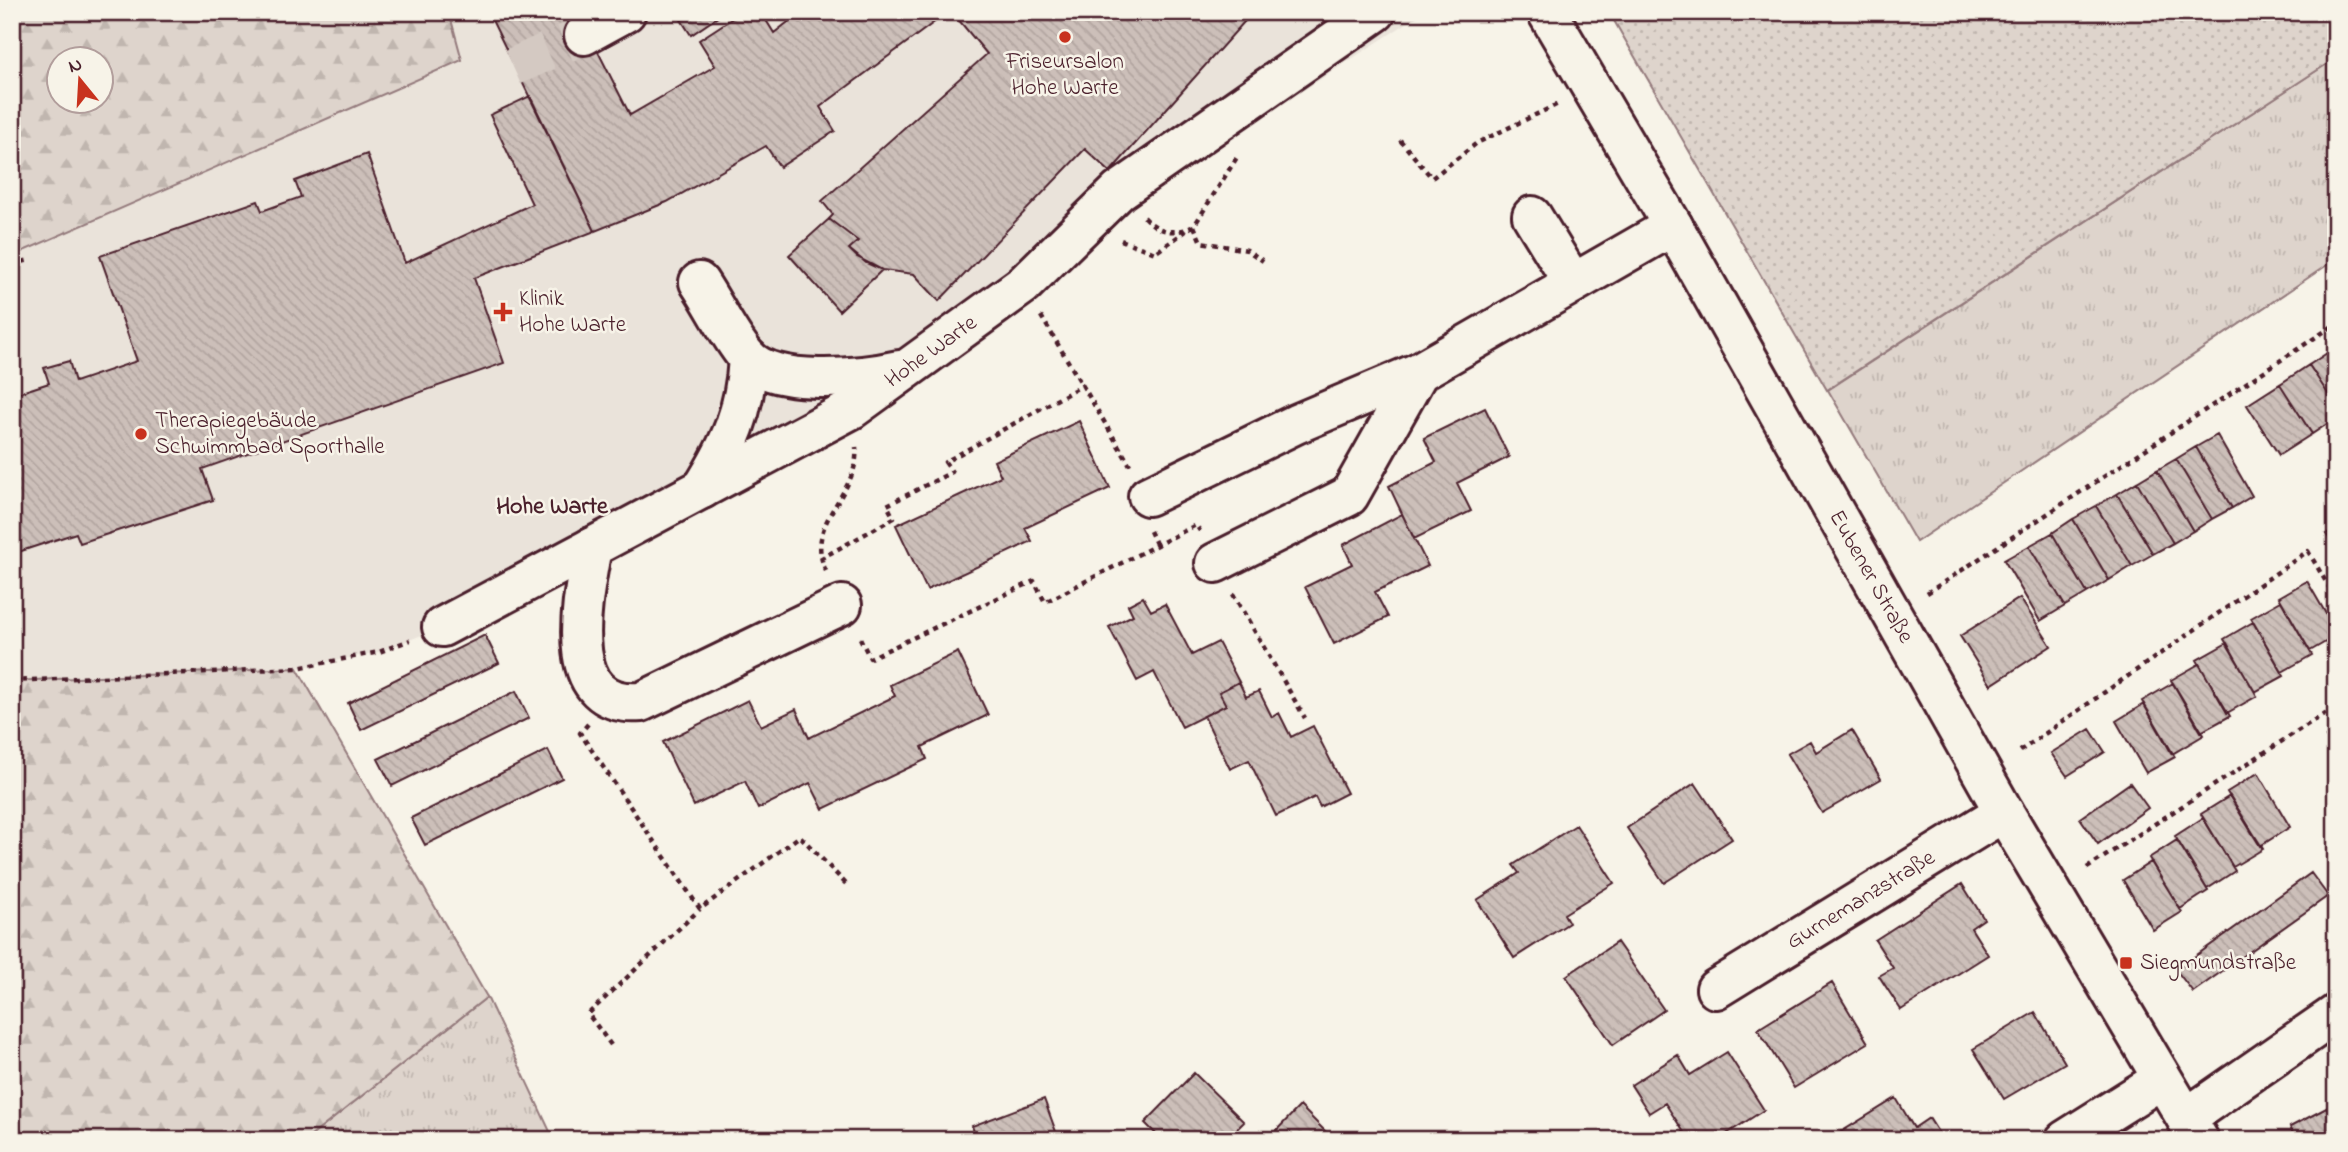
<svg xmlns="http://www.w3.org/2000/svg" width="2348" height="1152" font-family="'Indie Flower',sans-serif">
<style>
.built{fill:#eae3da}
.grass{fill:url(#grass-tufts);stroke:#947a7c;stroke-width:2}
.forest{fill:url(#forest-firs);stroke:#947a7c;stroke-width:2;fill-rule:evenodd}
.garden{fill:url(#garden-dots);stroke:#947a7c;stroke-width:2}
.building{fill:url(#building-back-hatch);stroke:#4a1f2b;stroke-width:2}
.lines{fill:none;stroke-linecap:round;stroke-linejoin:round}
.minor-tunnel{stroke:#d4c9c2;stroke-width:38;stroke-dasharray:38 19;stroke-linecap:butt}
.minor-casing{stroke:#4a1f2b;stroke-width:44}
.path{stroke:#4a1f2b;stroke-width:4.5;stroke-dasharray:5 5;stroke-linecap:butt}
.minor{stroke:#f7f3e8;stroke-width:38}
.poi-dot{fill:#c8321e;stroke:#f7f3e8;stroke-width:2.5}
.labels{text-anchor:middle;dominant-baseline:central;stroke-width:5;stroke-linejoin:round;paint-order:stroke}
.poi-label{font-size:23px;fill:#4a1f2b;stroke:#f7f3e8;text-anchor:start}
.street-label{font-size:23px;fill:#4a1f2b;stroke:#f7f3e8}
.neighbourhood-label{font-size:24px;font-weight:bold;fill:#4a1f2b;stroke:#f7f3e8}
</style>
<defs>
<pattern id="grass-tufts" width="24" height="20" patternUnits="userSpaceOnUse" patternTransform="scale(1.75)"><rect width="24" height="20" fill="#ded4cc"/><path d="M3 7l-1-3M5 7V3M7 7l1-3M15 17l-1-3M17 17v-4M19 17l1-3" fill="none" stroke="#c0b6af"/></pattern>
<pattern id="forest-firs" width="22" height="20" patternUnits="userSpaceOnUse" patternTransform="scale(1.75)"><rect width="22" height="20" fill="#ded4cc"/><path d="M5 1l3.5 6h-7zM16 11l3.5 6h-7z" fill="#c0b6af"/></pattern>
<pattern id="garden-dots" width="8" height="8" patternUnits="userSpaceOnUse" patternTransform="scale(1.75)"><rect width="8" height="8" fill="#ded4cc"/><path d="M2 2h.1M6 6h.1" fill="none" stroke="#c0b6af" stroke-width="1.8" stroke-linecap="round"/></pattern>
<pattern id="building-back-hatch" width="6" height="6" patternUnits="userSpaceOnUse" patternTransform="scale(1.75)"><rect width="6" height="6" fill="#ccbfb9"/><path d="M-1 5l2 2M0 0l6 6M5-1l2 2" fill="none" stroke="#b1a49f"/></pattern>
</defs>
<rect width="100%" height="100%" fill="#f7f3e8"/>
<filter id="ink" filterUnits="userSpaceOnUse"><feTurbulence type="fractalNoise" baseFrequency=".0143" numOctaves="2"/><feDisplacementMap in="SourceGraphic" scale="14" xChannelSelector="R" yChannelSelector="G"/><feConvolveMatrix kernelMatrix="1 2 1 2 8 2 1 2 1" color-interpolation-filters="sRGB"/></filter>
<g filter="url(#ink)">
<path class="built" d="M449,12H1424L1120,209L924,369L442,627L379,652L297,668L12,681V256L462,60Z"/>
<path class="grass" d="M2336,58V259L1916,542L1828,390Z
M487,997L554,1140H306Z"/>
<path class="forest" d="M12,12H449L462,60L12,256ZM60,60H102V102H60Z
M297,668L487,997L306,1140H12V681Z"/>
<path class="garden" d="M1609,12H2336V58L1827,390Z"/>
<path class="building" d="M493,12H578L630,115L715,66L699,40L742,12H761L774,33L801,12H948L820,107L835,131L780,167L766,146L667,202L595,231L489,14Z
M676,12H725L691,35Z
M952,12H1253L1110,172L1085,149L939,301L914,274L882,270L857,257L849,249L858,241L829,219L833,215L822,201L987,54Z
M530,96L595,231L474,278L504,363L202,469L213,500L80,543L76,533L12,554V395L49,383L44,368L69,361L75,382L137,361L100,256L258,201L262,211L301,197L295,181L367,154L405,263L532,204L490,115Z
M829,219L858,241L849,249L866,263L882,270L839,311L789,255Z
M2336,347V406L2309,365Z
M2309,365L2336,406V418L2312,434L2280,384Z
M2280,384L2312,434L2279,455L2247,405Z
M1485,408L1509,457L1457,483L1471,511L1414,539L1389,486L1436,462L1424,438Z
M1079,421L1110,488L1025,528L1032,541L927,590L896,525L1001,476L994,461Z
M2217,435L2252,496L2232,508L2196,447Z
M2196,447L2232,508L2212,519L2176,459Z
M2176,459L2212,519L2193,531L2157,470Z
M2157,470L2193,531L2173,543L2137,482Z
M2137,482L2173,543L2153,554L2117,494Z
M2117,494L2153,554L2132,566L2096,506Z
M2096,506L2132,566L2109,580L2073,519Z
M1402,514L1428,566L1375,592L1388,617L1334,644L1305,587L1352,564L1343,545Z
M2073,519L2109,580L2087,593L2052,533Z
M2336,528V548L2326,534Z
M2052,533L2087,593L2065,606L2029,546Z
M2029,546L2065,606L2040,621L2004,560Z
M2307,581L2336,631V636L2310,651L2279,597Z
M1143,597L1151,611L1165,604L1192,655L1218,642L1239,682L1219,692L1226,705L1182,727L1154,672L1137,681L1109,627L1133,615L1128,605Z
M2020,598L2051,646L1991,685L1960,636Z
M2281,601L2312,655L2282,672L2251,618Z
M2253,622L2284,676L2255,692L2224,639Z
M485,635L499,663L361,730L348,703Z
M2227,643L2257,696L2227,713L2197,660Z
M958,652L988,715L922,747L927,759L823,809L810,783L758,809L745,781L694,806L663,742L748,700L761,726L796,709L809,738L895,696L890,685Z
M2199,664L2230,716L2201,732L2171,680Z
M1239,682L1246,697L1259,691L1272,717L1279,713L1291,737L1313,726L1347,793L1320,807L1315,797L1276,816L1249,760L1230,769L1204,716L1226,705L1219,692Z
M2173,683L2204,735L2172,754L2142,701Z
M516,691L529,718L392,786L378,759Z
M2144,704L2175,757L2146,773L2116,721Z
M2090,729L2105,752L2067,776L2051,753Z
M1852,730L1881,779L1822,813L1787,754L1810,741L1816,752Z
M2336,731V752L2326,737Z
M548,750L562,778L425,845L411,818Z
M2258,773L2290,827L2260,846L2227,792Z
M1695,783L1732,839L1664,883L1627,828Z
M2130,783L2148,808L2098,844L2080,818Z
M2230,796L2263,849L2233,867L2201,814Z
M2203,818L2235,871L2207,889L2175,836Z
M1576,825L1614,883L1564,914L1569,923L1514,958L1477,900L1519,873L1513,865Z
M2177,840L2208,891L2180,909L2149,858Z
M2151,862L2182,912L2153,930L2123,880Z
M2311,873L2328,896L2193,992L2176,970Z
M1962,884L1984,919L1971,928L1988,955L1901,1010L1879,976L1893,968L1875,940Z
M1617,942L1664,1010L1613,1045L1566,976Z
M1832,983L1868,1043L1794,1088L1758,1029Z
M2035,1012L2065,1063L2004,1099L1973,1049Z
M1727,1052L1764,1110L1717,1140H1689L1665,1103L1649,1113L1631,1085L1678,1055L1690,1075Z
M1194,1073L1244,1122L1226,1140H1162L1145,1123Z
M1896,1098L1914,1128L1929,1118L1943,1140H1828Z
M1044,1099L1059,1140H977L972,1126Z
M2336,1103V1140H2296L2290,1127Z
M1300,1106L1334,1140H1267Z"/>
<g class="lines">
<path class="minor-tunnel" d="M513,67L584,35"/>
<defs>
<g id="minor">
<path id="s1" d="M1547,12L1673,226L2004,812L2199,1140"/>
<path d="M584,35L626,12"/>
<path d="M1532,216L1573,283"/>
<path d="M699,282C715,306 728,334 746,356C772,388 863,378 899,370"/>
<path d="M702,489C730,444 745,412 748,358"/>
<path d="M1148,496L1296,424L1419,372"/>
<path d="M592,547C583,598 557,709 641,702L842,605"/>
<path d="M1215,563L1349,496L1419,372L1673,226"/>
<path id="s2" d="M442,627L852,409L1023,285L1119,191L1376,12"/>
<path id="s3" d="M1716,989L2004,812"/>
<path d="M2186,1118L2336,1014"/>
<path d="M2065,1140L2162,1079"/>
</g>
</defs>
<use href="#minor" class="minor-casing"/>
<path class="path" d="M1400,140L1432,178L1477,143L1558,104
M1144,217C1159,233 1175,235 1194,226L1239,154
M1194,226L1201,242L1247,250L1263,261
M1121,240L1155,253L1186,231
M12,264L30,260
M1041,316L1130,465
M1150,531L1157,546
M820,559L894,518L887,505L952,472L945,462L1083,385
M826,571C802,521 861,494 856,447
M1927,593L2336,324
M1233,594L1305,718
M860,638L870,658L1034,581L1045,602L1196,525L1200,531
M12,681L297,668L379,652L410,640
M588,724L580,733L700,909L800,836L846,884
M2020,751L2308,551L2336,599
M2087,868L2336,706
M611,1045L588,1014L700,909"/>
<use href="#minor" class="minor"/>
</g>
</g>
<g class="poi-dot">
<circle cx="1065" cy="37" r="7"/>
<path d="M499.5 301.5h7v7h7v7h-7v7h-7v-7h-7v-7h7z"/>
<circle cx="141" cy="434" r="7"/>
<rect x="2119" y="956" width="14" height="14" rx="3.5"/>
</g>
<g class="labels">
<g class="poi-label">
<text x="1065" y="62" text-anchor="middle">Friseursalon<tspan x="1065" dy="26">Hohe Warte</tspan></text>
<text x="519" y="299">Klinik<tspan x="519" dy="26">Hohe Warte</tspan></text>
<text x="155" y="421">Therapiegebäude<tspan x="155" dy="26">Schwimmbad Sporthalle</tspan></text>
<text x="2140" y="963">Siegmundstraße</text>
</g>
<g class="street-label">
<text stroke="none"><textPath href="#s2" startOffset="562">Hohe Warte</textPath></text>
<text stroke="none"><textPath href="#s1" startOffset="651">Eubener Straße</textPath></text>
<text stroke="none"><textPath href="#s3" startOffset="170">Gurnemanzstraße</textPath></text>
</g>
<g class="neighbourhood-label">
<text x="552" y="507">Hohe Warte</text>
</g>
</g>
<rect width="2348" height="1152" fill="none" stroke="#f7f3e8" stroke-width="42"/>
<rect x="21" y="21" width="2306" height="1110" fill="none" stroke="#4a1f2b" stroke-width="2.5" filter="url(#ink)"/>
<g transform="translate(80 80) rotate(342)"><circle r="33" fill="#f7f3e8" stroke="#b29e9c" stroke-width="2"/>
<path d="M0-5L12 26L0 18L-12 26Z" fill="#c8321e"/>
<text y="-10" font-size="19" font-weight="bold" text-anchor="middle" fill="#4a1f2b">N</text>
</g>
</svg>
